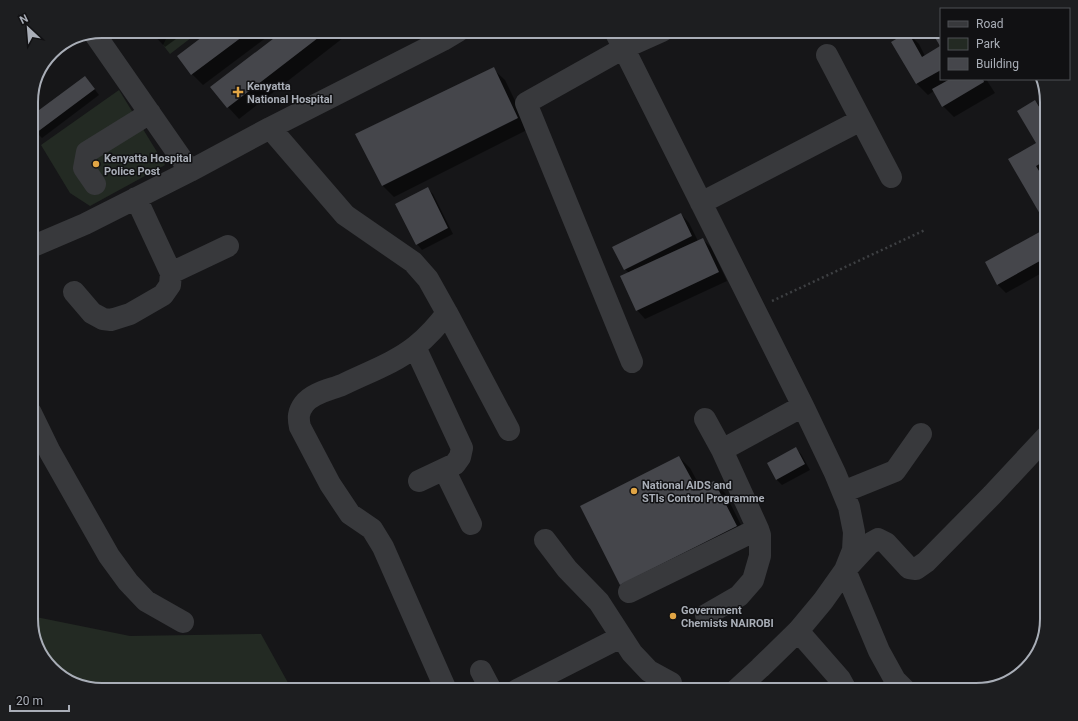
<svg xmlns="http://www.w3.org/2000/svg" width="1078" height="721" font-family="Roboto,sans-serif">
<style>
.green{fill:#232a23}
.shadow{fill:#0007}
.building{fill:#45464b}
.lines{fill:none;stroke-linecap:round;stroke-linejoin:round}
.path{stroke:#3e4043;stroke-width:2.5;stroke-dasharray:2 3;stroke-linecap:butt}
.minor{stroke:#38393c;stroke-width:22}
.poi-dot{fill:#e1a545;stroke:#111113;stroke-width:1.5}
.labels{text-anchor:middle;dominant-baseline:central;stroke-width:3;stroke-linejoin:round;paint-order:stroke}
.poi-label{font-size:11px;font-weight:bold;fill:#a9aeb7;stroke:#111113;text-anchor:start}
.rim{fill:none;stroke:#a9aeb7;stroke-width:2}
</style>
<rect width="100%" height="100%" fill="#161618"/>
<path class="green" d="M177,31H200L170,54L163,45L166,39Z
M119,90L165,165L90,206L70,193L41,145Z
M31,616L130,636L261,634L292,690H102L63,678L40,654L31,623Z"/>
<path class="shadow" d="M150,31H187L165,47Z
M212,31H275L203,85L192,74L178,56Z
M282,31H352L239,119L228,107L283,32Z
M908,33L919,44L925,56L941,47V79H986L995,93L954,117L943,106L934,91L928,95L917,84L893,42Z
M493,69L505,80L529,129L394,197L383,186L356,134Z
M85,77L90,83L99,95L42,138L37,133Z
M1035,101L1047,114V224L1009,160L1037,143Z
M427,188L433,194L453,234L422,250L417,244Z
M681,214L689,223L698,241L702,239L711,247L727,281L645,319L637,310L629,273L625,269Z
M1045,231L1047,233V270L1006,293L997,284Z
M795,448L801,454L810,470L782,485L776,479Z
M679,457L690,468L701,488L714,482L725,493L747,537L632,596L621,585L581,506Z"/>
<path class="building" d="M210,31H250L191,75L177,56Z
M281,31H327L227,108L210,87L282,32Z
M931,31H941V70L916,84L891,42L908,32L922,57L940,46Z
M494,67L518,118L382,186L355,134Z
M85,76L95,89L36,133L31,127V116Z
M950,79H983L984,82L942,107L932,89Z
M1035,100L1047,120V164L1045,161L1036,166L1047,184V226L1008,159L1036,143L1017,111Z
M428,187L448,228L416,245L395,204Z
M681,213L692,236L624,270L612,247Z
M1045,229L1047,233V257L997,285L985,262Z
M703,238L719,272L636,311L620,276Z
M796,447L805,464L776,480L767,463Z
M679,456L697,489L714,481L737,526L620,585L580,506Z"/>
<g class="lines">
<path class="path" d="M772,301L925,230"/>
<path class="minor" d="M615,31L803,406L835,473L849,507L854,532L853,550L845,570L823,601L798,631L760,668L736,690
M94,33L190,171
M827,55L891,177
M270,128L345,215L413,262L428,279L447,313C438,325 428,336 416,346C395,363 366,373 342,385C329,390 312,393 304,404C298,412 298,418 300,427L330,484L350,514L372,529L383,547L446,690
M95,184L84,168L87,152L150,113
M701,203L861,120
M31,247L85,224L190,171L270,128L443,40L458,31
M171,273L228,246
M74,292L92,313L103,319L111,320L130,314L163,295L170,285L171,273L136,198
M447,313L509,430
M415,347L462,448L460,457L455,464L419,481
M632,362L526,103L624,48L662,31
M31,413L50,452L109,556L128,582L146,601L183,622
M705,419L722,450L803,406
M444,469L471,524
M843,492L895,471L921,434
M545,540L567,569L599,602L632,653L649,671L671,683
M629,592L758,529
M706,615L739,596L753,580L760,556V535L758,529L722,450
M798,631L840,679L846,690
M481,671L491,690
M517,690L621,637
M905,690L895,680L879,651L845,570L869,544L878,539L886,543L909,568L916,569L926,562L992,495L1047,436"/>
</g>
<g class="poi-dot">
<path d="M236 86h4v4h4v4h-4v4h-4v-4h-4v-4h4z"/>
<circle cx="96" cy="164" r="4"/>
<circle cx="634" cy="491" r="4"/>
<circle cx="673" cy="616" r="4"/>
</g>
<g class="labels">
<g class="poi-label">
<text x="247" y="86">Kenyatta<tspan x="247" dy="13">National Hospital</tspan></text>
<text x="104" y="158">Kenyatta Hospital<tspan x="104" dy="13">Police Post</tspan></text>
<text x="642" y="485">National AIDS and<tspan x="642" dy="13">STIs Control Programme</tspan></text>
<text x="681" y="610">Government<tspan x="681" dy="13">Chemists NAIROBI</tspan></text>
</g>
</g>
<path d="M0 0H1078V721H0ZM102 38H976A64 64 0 0 1 1040 102V619A64 64 0 0 1 976 683H102A64 64 0 0 1 38 619V102A64 64 0 0 1 102 38Z" fill="#1d1e20" fill-rule="evenodd"/>
<path class="rim" d="M102 38H976A64 64 0 0 1 1040 102V619A64 64 0 0 1 976 683H102A64 64 0 0 1 38 619V102A64 64 0 0 1 102 38Z"/>
<rect x="940" y="8" width="130" height="72" fill="#111113" stroke="#4e5055"/>
<rect x="948" y="21" width="20" height="6" fill="#38393c" stroke="#4e5055"/>
<text x="976" y="28" font-size="12" fill="#a9aeb7">Road</text>
<rect x="948" y="38" width="20" height="12" fill="#232a23" stroke="#4e5055"/>
<text x="976" y="48" font-size="12" fill="#a9aeb7">Park</text>
<rect x="948" y="58" width="20" height="12" fill="#45464b" stroke="#4e5055"/>
<text x="976" y="68" font-size="12" fill="#a9aeb7">Building</text>
<g transform="translate(28 28) rotate(334)" stroke="#111113" stroke-width="3" paint-order="stroke">
<path d="M0-3L7 15L0 10L-7 15Z" fill="#a9aeb7"/>
<text y="-6" font-size="11" font-weight="bold" text-anchor="middle" fill="#a9aeb7">N</text>
</g>
<path d="M10 705v6h59v-6" fill="none" stroke="#a9aeb7" stroke-width="2"/>
<text x="16" y="705" font-size="12" fill="#a9aeb7" stroke="#111113" stroke-width="3" paint-order="stroke">20 m</text>
</svg>
